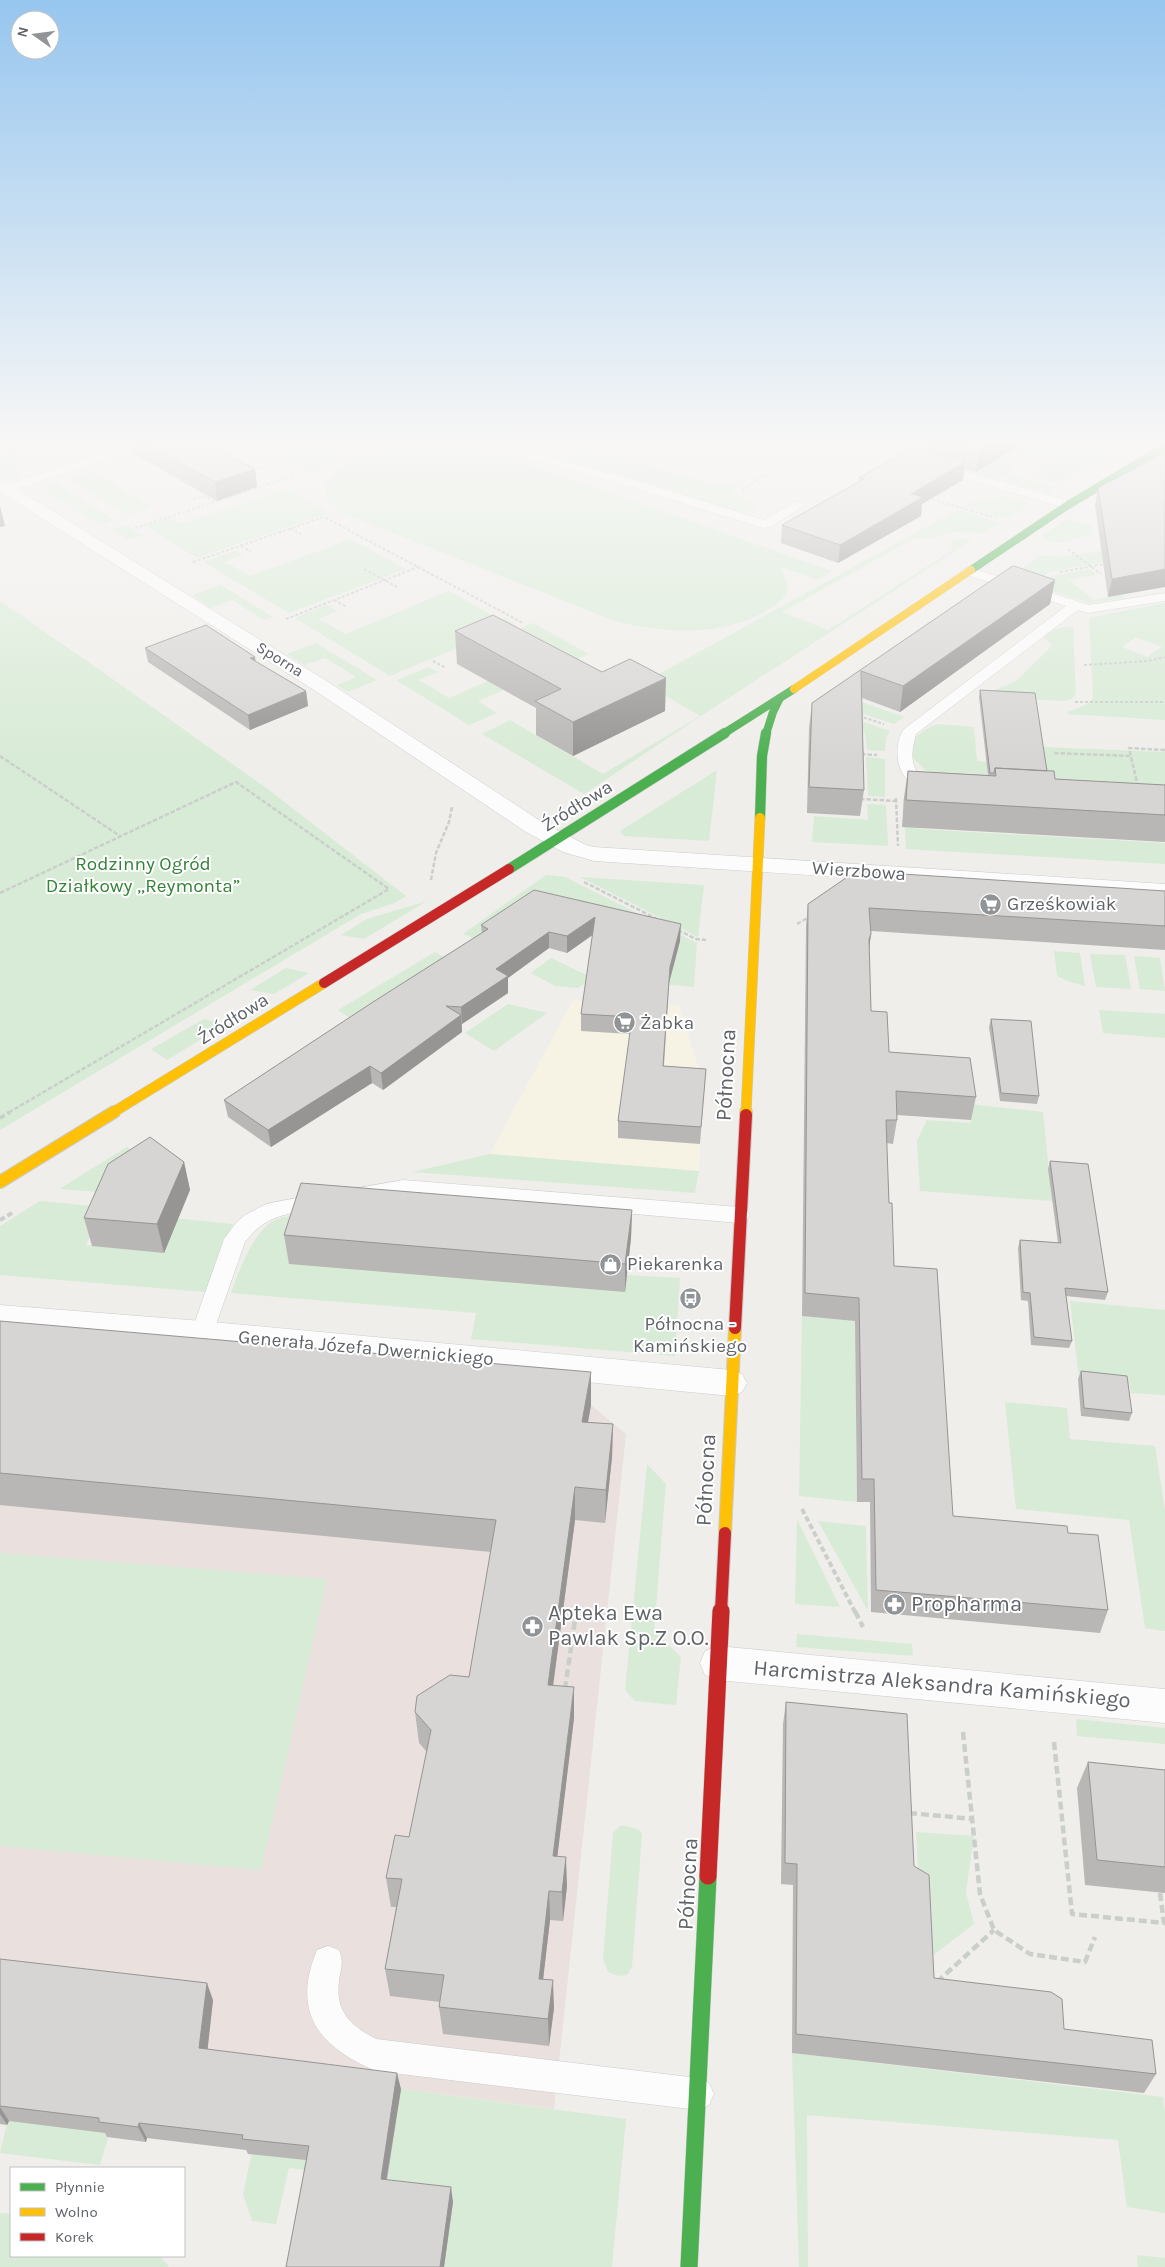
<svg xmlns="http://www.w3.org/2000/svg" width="1165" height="2267" font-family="Karla,sans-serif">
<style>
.commercial{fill:#f7f3e4}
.medical{fill:#eae0de}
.green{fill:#d8ebd6;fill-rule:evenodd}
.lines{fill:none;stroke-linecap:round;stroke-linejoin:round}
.lane-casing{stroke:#cbcccc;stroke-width:1}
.street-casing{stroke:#cbcccc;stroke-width:1}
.fast-far2-casing{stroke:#cacacb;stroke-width:8}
.fast-far1-casing{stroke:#cacacb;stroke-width:11}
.fast-casing{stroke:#cacacb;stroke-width:18}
.slow-far2-casing{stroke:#cacacb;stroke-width:8}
.slow-far1-casing{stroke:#cacacb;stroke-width:11}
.slow-casing{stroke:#cacacb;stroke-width:14}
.jam-far2-casing{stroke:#cacacb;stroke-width:11}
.jam-far1-casing{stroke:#cacacb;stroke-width:14}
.jam-casing{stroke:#cacacb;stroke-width:18}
.path-far3{stroke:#cacfcc;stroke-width:2;stroke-dasharray:3 2;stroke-linecap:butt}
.path-far2{stroke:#cacfcc;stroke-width:2.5;stroke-dasharray:4.5 2;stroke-linecap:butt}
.path-far1{stroke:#cacfcc;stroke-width:4;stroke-dasharray:5.5 3;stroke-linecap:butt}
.path{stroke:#cacfcc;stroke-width:4.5;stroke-dasharray:8 4;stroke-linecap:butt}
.lane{fill:#fdfcfc;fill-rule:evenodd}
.street{fill:#fdfcfc;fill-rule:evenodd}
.fast-far2{stroke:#4caf50;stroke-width:8}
.fast-far1{stroke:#4caf50;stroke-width:10}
.fast{stroke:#4caf50;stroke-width:17}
.slow-far2{stroke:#ffc107;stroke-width:8}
.slow-far1{stroke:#ffc107;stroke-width:10}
.slow{stroke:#ffc107;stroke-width:12}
.jam-far2{stroke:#c62828;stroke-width:10}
.jam-far1{stroke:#c62828;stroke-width:12}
.jam{stroke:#c62828;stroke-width:17}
.wall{fill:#b8b7b5}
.shaded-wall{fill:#969594}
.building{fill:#d6d5d3;stroke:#969594}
.labels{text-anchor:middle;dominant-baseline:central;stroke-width:4;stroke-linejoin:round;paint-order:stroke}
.far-street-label{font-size:16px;fill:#5f6368;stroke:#fff}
.street-label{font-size:19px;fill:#5f6368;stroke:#fff}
.park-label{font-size:19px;fill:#348238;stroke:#fff}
.poi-label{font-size:19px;fill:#5f6368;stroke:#fff;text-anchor:start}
.near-street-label{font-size:22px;fill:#5f6368;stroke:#fff}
.near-poi-label{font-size:22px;fill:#5f6368;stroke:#fff;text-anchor:start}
</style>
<rect width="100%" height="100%" fill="#efeeea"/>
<path class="commercial" d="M573,1000L679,1006L704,1086L699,1171L490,1154Z"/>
<path class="medical" d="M0,1354L591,1405L626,1434L554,2109L311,2077L0,2040Z"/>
<path class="green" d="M260,444H472L468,446L503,455L832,571L819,580L780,567C792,588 790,597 768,610C722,637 668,633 617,622L342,513L328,501C327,496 325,489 326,485C328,468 369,455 383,452L382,446C358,449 334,458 316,475Z
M506,444H568L547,456Z
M744,444H795C777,455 763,450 744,444Z
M1023,444H1127L1058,483L1033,476L1063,458L1054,455L1046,459L1012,451Z
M585,447L724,487L738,479L743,481L733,487L732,492L757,507L750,511H732L560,460Z
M0,449L22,475L21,478H3L0,476Z
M979,451L1004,458L1010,461L1016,468L1009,475L1024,480L1015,485L1004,482L1008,478L997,475L993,478L960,469Z
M93,471L152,507L127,515L68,479Z
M1027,479L1057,488L1048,493L1017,485Z
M56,483L114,520L101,525L40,488Z
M287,489L329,513L197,558L145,526L170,518L181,524Z
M1002,495L1029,504L1006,519L964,506L978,498L996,499Z
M959,509L1000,523L983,533L953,532L932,538L913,539L782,612L828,630L953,550L950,543L952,541L960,539L972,540L701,716L584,794L482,734L510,720L603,774L700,716L635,678L648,680Z
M1066,519L1090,525L1093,530L1091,535L1061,543L1044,540L1041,536Z
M125,525L143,536L128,540L111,529Z
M351,539L406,569L289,613L203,562L236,550L243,555L225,562L250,576Z
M1154,543L1165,551L1049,572L1032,584L1010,578L1040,555L1060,557Z
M1090,569L1097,575L1069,580L1094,600L1120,595L1126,598L1090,603L1038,587L1039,583L1052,576Z
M221,585L273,617L264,620L232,600L211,608L192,595Z
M449,591L499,619L504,618L515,624L390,676L295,618L327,605L337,611L318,619L346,634Z
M0,601L110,677L269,790L406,896L395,903L361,914L0,1130Z
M1165,603V720L1067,714L1068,712L1088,704L1093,698L1089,618ZM1136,637L1162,647L1147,657L1122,647Z
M533,623L589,654L478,701L497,713L469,725L396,680L429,667L438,672L419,680L449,698L556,651L495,639Z
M1073,626L1076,693L1072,699L1065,701L979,696L1015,682L1052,646L1044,637L1055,629Z
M316,643L377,680L348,692L337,685L356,677L325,658L305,665L287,654Z
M849,697L904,717L894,724L829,703Z
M823,708L890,731L886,738L885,751L867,750L865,733L810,729Z
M938,724L974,727L977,761L1044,766L1043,747L1165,752V789L1005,775L930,772L925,770L911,756L913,739L926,729Z
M866,757L885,759V797L868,796Z
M717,770L709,841L624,836L620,831Z
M903,799H917L919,829L1165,843V864L906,849Z
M867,804L886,805L888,846L812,842L814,816L868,820Z
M546,875L565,877L697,943L694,987L610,979L680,941L535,906L482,942L463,934Z
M580,877L704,885L698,937Z
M427,901L364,939L341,935L367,919Z
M1054,951L1080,953L1085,986L1067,981L1057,976Z
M435,952L458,965L364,1027L338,1010Z
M1090,954L1125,955L1131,989L1096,987Z
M1134,956L1160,958L1165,991L1140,989Z
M551,958L593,978L578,988L555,986L531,973Z
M286,968L309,973L274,994L250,990Z
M508,1004L547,1013L494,1051L465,1033Z
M1099,1010L1165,1014V1038L1103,1033Z
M204,1019L226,1024L167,1060L151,1049Z
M969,1104L1043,1112L1052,1201L920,1191L917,1141L927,1120L971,1123Z
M127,1147L151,1164L110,1193L59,1189Z
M490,1154L699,1171L695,1193L412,1172Z
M40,1201L103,1207L86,1245L157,1252L172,1218L233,1224L205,1292L0,1275V1226Z
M304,1217L626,1275L680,1278L675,1356L471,1339L476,1313L231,1293C240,1269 255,1222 284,1217C290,1216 297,1217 304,1217Z
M1070,1301L1165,1310V1395L1131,1393L1129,1383L1079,1378Z
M802,1316L855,1321L857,1502L799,1496Z
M1005,1402L1067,1408L1070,1439L1155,1446L1165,1510V1631L1145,1628L1129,1520L1016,1509Z
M647,1464L666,1484L654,1631L681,1657L676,1705L635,1701L625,1690Z
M797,1519L840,1607L795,1604Z
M818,1521L866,1526L868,1611Z
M0,1553L327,1579L261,1870L0,1846Z
M797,1634L912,1644L913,1656L796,1647Z
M1076,1719L1165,1728V1744L1077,1736Z
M620,1826H627L640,1830L642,1835L632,1967L627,1975L618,1976L608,1972L603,1959L613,1833Z
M916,1832L974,1836L966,1892L974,1924L923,1963Z
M792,2053L1163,2097L1165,2113V2213L1127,2207L1118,2140L807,2115L808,2267H799Z
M311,2077L626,2119L612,2267H429L440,2188L289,2168L276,2224L252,2221L243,2194L253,2148Z
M8,2119L110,2131L100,2165L0,2153Z
M0,2213L11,2214V2256H160L169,2267H0Z
M1137,2255L1165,2258V2267H1138Z"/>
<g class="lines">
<defs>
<path id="lane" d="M133,444H151L10,492H2L0,489L2,486Z
M481,444H500L632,479L764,520L795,502H803L805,505L772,526L763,528L624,485L482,446Z
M853,444H872L1072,502L1074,505L1072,508H1064L854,446Z
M968,567L1089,605L1165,593V601L1088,613L1078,610L916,734C912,749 908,768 924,777C930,779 934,779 938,784L936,787C902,796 888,753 904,729L1066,606L963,574L961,571Z
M403,1180L739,1207L746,1210L750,1215L746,1220L739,1223L403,1194L360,1201L353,1199L350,1194L353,1189Z
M322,1193L329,1195L332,1200L329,1205C295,1215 269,1210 245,1242L213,1333L210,1339L202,1342L194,1339L191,1333L224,1239L236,1223L245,1215L266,1204Z
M328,1946L339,1950C344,1963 341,1967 339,1981C335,2012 351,2026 376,2039L698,2078L709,2083L714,2094L709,2105L698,2110L376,2071C319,2047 291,2013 317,1950Z"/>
<path id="street" d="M0,480L6,482L325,680L542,822L586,845L594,847L1165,884V898L594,861L563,852L526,832L311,688L0,492Z
M0,1305L202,1321L731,1370L742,1374L747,1383L742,1392L731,1396L202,1345L0,1329Z
M718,1646L1165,1689V1723L718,1680L705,1675L700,1663L705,1651Z"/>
<path id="fast-far2" d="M971,570L1068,505L1165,447
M723,734L794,689
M766,734L773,712L780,698"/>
<path id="fast-far1" d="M760,818L762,756L766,733
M509,869L725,733"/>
<path id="fast" d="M689,2267L708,1876"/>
<path id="slow-far2" d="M794,689L971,570"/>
<path id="slow-far1" d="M112,1113L324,983
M746,1113L760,818"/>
<path id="slow" d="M746,1115V1112
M0,1182L114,1112
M725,1533L735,1328"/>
<path id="jam-far2" d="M324,983L509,869"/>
<path id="jam-far1" d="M735,1328L746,1115
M721,1612L725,1533"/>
<path id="jam" d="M708,1876L721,1611"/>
</defs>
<use href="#lane" class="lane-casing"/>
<use href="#street" class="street-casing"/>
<use href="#fast-far2" class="fast-far2-casing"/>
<use href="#fast-far1" class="fast-far1-casing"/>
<use href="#fast" class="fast-casing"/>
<use href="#slow-far2" class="slow-far2-casing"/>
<use href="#slow-far1" class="slow-far1-casing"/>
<use href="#slow" class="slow-casing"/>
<use href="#jam-far2" class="jam-far2-casing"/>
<use href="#jam-far1" class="jam-far1-casing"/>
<use href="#jam" class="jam-casing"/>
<path class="path-far3" d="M10,444V451L19,459
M690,444L712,450
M1007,452L1047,461L1054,457L1059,459L1039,470
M220,453L242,446
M1002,454L1018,458L1029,467
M382,458L383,470
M252,470L274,463
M742,490L766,474
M932,499L996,518
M215,502L297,475L238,444
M135,528L215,502L205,496L193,499
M290,529L301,534
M241,546L251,552
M1068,549L1101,574
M193,562L324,517L523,623
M364,569L397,587
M1060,572L1105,564
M334,600L347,607
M286,619L418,567
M433,661L446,668
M1084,665L1148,661L1165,657
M1075,702H1165
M859,716L884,724"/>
<path class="path-far2" d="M1054,753L1131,756
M861,754L877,755
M0,756L120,836
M1138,787L1129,748L1165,750
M896,798L898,846
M860,799L896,801
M431,880L436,853L449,822L452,807
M584,882L657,919
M0,893L236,782L389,889L8,1113
M797,924L809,917
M678,930L696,939L706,940"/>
<path class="path-far1" d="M0,1118L10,1112
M0,1220L12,1213
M802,1509L855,1612"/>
<path class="path" d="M855,1611L863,1627
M565,1689L576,1613
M963,1732L980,1894L994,1930L1030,1954L1085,1962L1095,1937
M1054,1742L1072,1914L1165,1923
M909,1813L973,1819
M1160,1893L1164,1923
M937,1982L994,1930"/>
<use href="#lane" class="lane"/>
<use href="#street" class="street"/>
<use href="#fast-far2" class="fast-far2"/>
<use href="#fast-far1" class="fast-far1"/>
<use href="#fast" class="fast"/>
<use href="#slow-far2" class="slow-far2"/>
<use href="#slow-far1" class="slow-far1"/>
<use href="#slow" class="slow"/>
<use href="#jam-far2" class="jam-far2"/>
<use href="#jam-far1" class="jam-far1"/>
<use href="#jam" class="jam"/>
</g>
<path class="wall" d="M130,444H207L255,469L257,487L217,501L132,453Z
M927,444H1023L976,472L964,469L963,480L922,504L921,516L838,563L781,543L782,525L859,483V478L926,451Z
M1165,453L1108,597L1095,505L1098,488Z
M1011,567L1055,580L1050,604L900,712L862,698L864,790L860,816L807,813L809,728L812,703Z
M455,631L665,711L573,756L536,735V708L457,664Z
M145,648L256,662L306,691L308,706L250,730L148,662Z
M980,690L1047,771L1055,779L1165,785V842L902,827L904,797L908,771L988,775L979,697Z
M1165,891V950L871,931L869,951L871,1011L889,1052L976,1097L971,1120L897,1115V1120L893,1144L886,1143L889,1203L894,1266L953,1516L1068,1533L1108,1610L1100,1633L871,1612L870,1502H857L855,1321L802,1316L806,926L808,904Z
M481,925L680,941L669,983L664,1066L706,1069L700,1144L618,1138V1121L630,1034L581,1031V1014L593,935L567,953L549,948L508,978V993L462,1024V1032L383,1090L372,1083L271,1147L228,1117L224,1100L482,933Z
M991,1019L1039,1096L1037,1104L1000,1101L989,1027Z
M1050,1161L1108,1292L1105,1300L1066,1296L1072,1341L1069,1348L1031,1345L1028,1301L1021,1300L1018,1248L1020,1240L1058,1243L1048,1169Z
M184,1162L190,1190L164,1253L92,1246L84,1218Z
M632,1210L631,1238L625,1292L289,1264L284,1235Z
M0,1321L591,1405L588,1422L613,1424L612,1457L605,1523L575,1520L553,1686L574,1687V1718L557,1856L567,1886L563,1921L550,1920L543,1979L554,2008L549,2046L443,2034L439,2007L440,2002L390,1996L385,1969L396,1907H391L386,1878L409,1837L427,1752L419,1743L415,1712L469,1677L491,1552L0,1505Z
M1081,1371L1132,1413L1129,1421L1081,1416L1078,1379Z
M786,1702L914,1866L934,1978L1064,2029L1156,2074L1144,2093L792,2053L793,1885L781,1884L783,1724Z
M1088,1762L1165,1770V1893L1085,1885L1077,1788Z
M0,1959L213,2000L207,2049L401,2089L387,2180L453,2202L444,2267H286L306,2160L248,2154L246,2150L147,2138L146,2142L107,2137L105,2133L9,2121L7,2125L0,2124Z"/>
<path class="shaded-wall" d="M989,444H1023L976,472L979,450Z
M965,462L963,480L922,504L921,516L838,563L840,545L911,494Z
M255,469L257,487L217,501L215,482Z
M0,506L5,526L0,527Z
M1165,569V587L1108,597L1112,579Z
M1055,580L1050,604L900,712L903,686Z
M255,657L257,671L250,658Z
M666,678L665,711L573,756V722Z
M306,691L308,706L250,730L248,715Z
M595,917V933L567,953V936Z
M681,924L680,941L669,983L670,967Z
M549,932V948L508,978V993L462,1024L461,1007L496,969Z
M871,934L868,957L869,939Z
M461,1015L462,1032L383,1090L381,1073Z
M370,1066L372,1083L271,1147L268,1130Z
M184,1162L190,1190L164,1253L157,1224Z
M632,1210L631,1238L625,1292V1264Z
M591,1372V1405L582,1455V1422Z
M613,1424L612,1457L605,1523L606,1490Z
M575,1487V1520L549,1716L548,1685Z
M574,1687V1718L554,1885L553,1856Z
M566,1857L567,1886L563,1921L562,1892Z
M549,1891L550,1920L540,2006L539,1979Z
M553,1980L554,2008L549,2046L548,2019Z
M207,1983L213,2000L206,2064L199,2048Z
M397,2073L401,2089L384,2194L381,2179Z
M0,2107L9,2121L7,2125L0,2114Z
M139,2123L147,2138L146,2142L138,2127Z
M451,2187L453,2202L444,2267H440Z"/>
<path class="building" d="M145,444H207L255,469L215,482Z
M959,444H989L979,450Z
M914,447L965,462L911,494L923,497L840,545L782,525L864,479L859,478Z
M1165,453V569L1112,579L1098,488Z
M1014,566L1055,580L903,686L861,671L864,790L809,787L812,703L1011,567Z
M493,615L602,672L630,659L666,678L573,722L535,701L561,689L455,631Z
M206,625L255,657L250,658L306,691L248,715L145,648Z
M980,690L1035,693L1047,771L995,768L994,773H990Z
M995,768L1054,771L1055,779L1165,785V815L906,800L908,771L996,776Z
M856,871L1165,891V926L869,908L871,934L869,939L871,1011L887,1012L889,1052L970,1058L976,1097L896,1091L897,1120H886L889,1203H892L894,1266L937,1269L953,1516L1067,1526L1068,1533L1098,1535L1108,1610L876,1590L874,1479H862L859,1298L805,1293L808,904Z
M534,890L681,924L670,967L663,1066L706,1069L701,1127L618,1121L632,1017L581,1014L595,917L567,936L549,932L496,969L508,976L461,1007L446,1006L461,1015L381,1073L370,1066L268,1130L224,1100L373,1002L488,929L481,925Z
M991,1019L1031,1021L1039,1096L1001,1093Z
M150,1137L184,1162L157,1224L84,1218L108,1164Z
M1050,1161L1088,1164L1108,1292L1065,1288L1072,1341L1034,1337L1030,1293L1023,1292L1020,1240L1061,1243Z
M301,1183L632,1210L625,1264L284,1235Z
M0,1321L591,1372L582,1422L613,1424L606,1490L575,1487L548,1685L574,1687L553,1856L566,1857L562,1892L549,1891L539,1979L553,1980L548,2019L439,2007L444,1975L385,1969L402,1879L386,1878L395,1835L409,1837L431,1730L415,1712L417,1696L450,1675L469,1677L496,1520L0,1473Z
M1081,1371L1127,1376L1132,1413L1084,1408Z
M786,1702L907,1714L914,1866L929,1875L934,1978L1051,1992L1062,1999L1064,2029L1152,2040L1156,2074L796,2034L797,1864L785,1863Z
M1088,1762L1165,1770V1867L1097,1860Z
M0,1959L207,1983L199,2048L397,2073L381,2179L451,2187L440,2267H286L309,2146L242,2139L243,2135L139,2123L138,2127L99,2122V2118L0,2106Z"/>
<linearGradient id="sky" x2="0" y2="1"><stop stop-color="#97c6ef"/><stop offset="0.58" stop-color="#f8f7f6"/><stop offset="1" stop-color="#f8f7f6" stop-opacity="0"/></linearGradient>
<rect width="1165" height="762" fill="url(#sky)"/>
<defs>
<symbol id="supermarket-disc" viewBox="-11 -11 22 22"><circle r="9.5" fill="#919496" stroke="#fff"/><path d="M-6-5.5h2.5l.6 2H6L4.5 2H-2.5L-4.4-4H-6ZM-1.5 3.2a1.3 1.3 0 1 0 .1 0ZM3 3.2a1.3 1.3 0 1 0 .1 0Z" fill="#fff"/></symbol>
<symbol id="shop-disc" viewBox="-11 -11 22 22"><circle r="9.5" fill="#919496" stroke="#fff"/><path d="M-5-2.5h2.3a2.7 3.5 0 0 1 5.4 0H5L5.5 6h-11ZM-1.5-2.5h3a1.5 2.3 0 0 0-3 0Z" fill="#fff"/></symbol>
<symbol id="bus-disc" viewBox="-11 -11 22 22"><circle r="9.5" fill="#919496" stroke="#fff"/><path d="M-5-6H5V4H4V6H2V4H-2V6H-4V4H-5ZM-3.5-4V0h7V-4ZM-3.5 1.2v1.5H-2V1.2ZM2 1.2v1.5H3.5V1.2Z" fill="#fff"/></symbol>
<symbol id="pharmacy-disc" viewBox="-11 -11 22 22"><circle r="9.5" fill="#919496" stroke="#fff"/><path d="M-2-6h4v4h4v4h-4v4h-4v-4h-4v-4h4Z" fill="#fff"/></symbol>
</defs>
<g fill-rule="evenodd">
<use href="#supermarket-disc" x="978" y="892" width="25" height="25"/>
<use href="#supermarket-disc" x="612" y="1010" width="25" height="25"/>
<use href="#shop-disc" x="598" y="1252" width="25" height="25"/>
<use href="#bus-disc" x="678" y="1286" width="25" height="25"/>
<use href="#pharmacy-disc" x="882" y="1592" width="25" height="25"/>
<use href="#pharmacy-disc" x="520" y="1614" width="25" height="25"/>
</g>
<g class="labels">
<g class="far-street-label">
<text transform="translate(280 659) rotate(32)">Sporna</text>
</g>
<g class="street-label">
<text transform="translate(577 806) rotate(-32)">Źródłowa</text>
<text transform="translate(859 871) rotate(4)">Wierzbowa</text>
<text transform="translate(233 1019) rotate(-32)">Źródłowa</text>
<text transform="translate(366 1348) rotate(5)">Generała Józefa Dwernickiego</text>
</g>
<g class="park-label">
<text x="143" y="864">Rodzinny Ogród<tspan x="143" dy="22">Działkowy „Reymonta”</tspan></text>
</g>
<g class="poi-label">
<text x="1007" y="904">Grześkowiak</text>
<text x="640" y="1023">Żabka</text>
<text x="627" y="1264">Piekarenka</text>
<text x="690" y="1324" text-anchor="middle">Północna -<tspan x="690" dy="22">Kamińskiego</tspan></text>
</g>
<g class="near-street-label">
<text transform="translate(726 1075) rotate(-87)">Północna</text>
<text transform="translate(706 1480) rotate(-87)">Północna</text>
<text transform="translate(942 1684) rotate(5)">Harcmistrza Aleksandra Kamińskiego</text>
<text transform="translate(688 1884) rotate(-87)">Północna</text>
</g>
<g class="near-poi-label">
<text x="911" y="1604">Propharma</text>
<text x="548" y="1613">Apteka Ewa<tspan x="548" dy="25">Pawlak Sp.Z O.O.</tspan></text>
</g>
</g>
<rect x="10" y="2167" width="175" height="90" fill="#ffffff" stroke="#bfc1c3"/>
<rect x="20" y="2183" width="25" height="8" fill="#4caf50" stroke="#bfc1c3"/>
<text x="55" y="2192" font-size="15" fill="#5f6368">Płynnie</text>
<rect x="20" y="2208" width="25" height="8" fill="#ffc107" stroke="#bfc1c3"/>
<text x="55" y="2217" font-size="15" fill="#5f6368">Wolno</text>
<rect x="20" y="2233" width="25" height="8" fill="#c62828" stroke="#bfc1c3"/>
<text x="55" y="2242" font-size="15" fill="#5f6368">Korek</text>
<g transform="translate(35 35) rotate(284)"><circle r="24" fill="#ffffff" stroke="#bfc1c3"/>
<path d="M0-4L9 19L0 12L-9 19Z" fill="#919496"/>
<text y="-8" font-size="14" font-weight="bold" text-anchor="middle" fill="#5f6368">N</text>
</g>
</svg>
